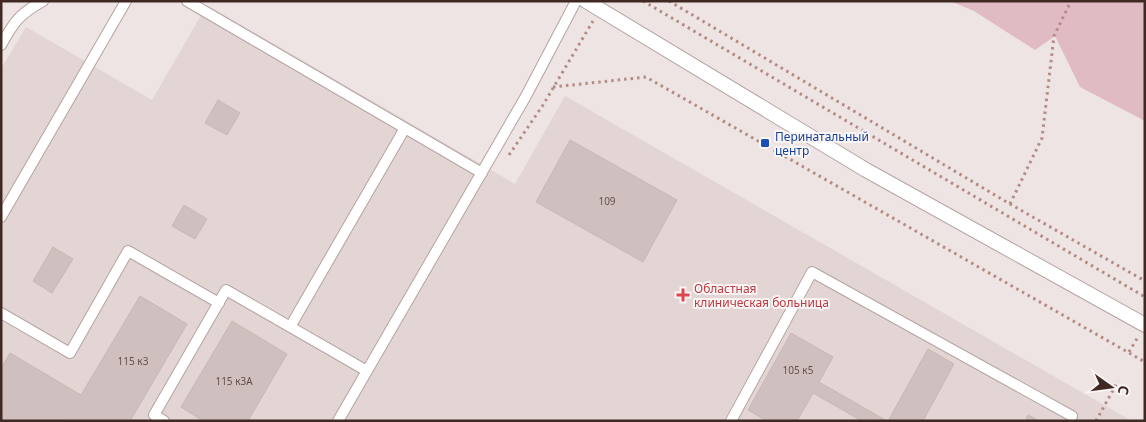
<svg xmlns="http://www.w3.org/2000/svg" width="1146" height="422" font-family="'Noto Sans',sans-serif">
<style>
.built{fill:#e2d5d4}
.green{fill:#e0bbc3}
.building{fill:#cfc0bf;stroke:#c8b7b5}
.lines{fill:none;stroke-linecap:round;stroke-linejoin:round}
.service-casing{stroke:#b3a4a1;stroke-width:12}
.minor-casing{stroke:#b3a4a1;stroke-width:16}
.path{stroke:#b38c82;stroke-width:3;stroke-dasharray:2.5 4;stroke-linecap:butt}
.service{stroke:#fff;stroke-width:10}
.minor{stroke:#fff;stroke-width:14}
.transit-dot{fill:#1a4fb4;stroke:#faf4f4;stroke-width:2}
.health-dot{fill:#e0444e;stroke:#faf4f4;stroke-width:2}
.labels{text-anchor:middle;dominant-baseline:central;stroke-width:4;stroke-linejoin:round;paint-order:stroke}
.number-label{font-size:10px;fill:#644f49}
.transit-label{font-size:12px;fill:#164399;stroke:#faf4f4;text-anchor:start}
.health-label{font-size:12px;fill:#be3a42;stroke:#faf4f4;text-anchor:start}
</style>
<rect width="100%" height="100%" fill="#eee4e3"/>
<path class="built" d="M207,5L515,184L565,96L1132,421H1V69L26,27L152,100Z"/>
<path class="green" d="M950,1H1145V121L1080,87L1055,36L1035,50L974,11Z"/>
<path class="building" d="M218,100L240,113L227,135L205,123Z
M570,140L677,200L643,262L536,202Z
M184,205L207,219L195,239L172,226Z
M53,247L73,259L52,293L33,281Z
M140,296L187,324L130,421L1,420V368L10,353L81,395Z
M232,321L287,354L248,421H203L181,407Z
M791,333L833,357L819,382L887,421H862L813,393L797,421H767L748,410Z
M928,349L954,364L923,421H888Z
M1028,415L1039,421H1025Z"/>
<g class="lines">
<defs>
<path id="service" d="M187,1L482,173
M1,45C14,22 19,14 43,1
M1,217L126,1
M1,313L70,353L128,251L219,303
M290,327L405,128
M164,421L154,415L226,290L367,371
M338,421L526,96L576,1
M731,421L812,272L1072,416"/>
<path id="minor" d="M586,1L866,170L1145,325"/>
</defs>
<use href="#service" class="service-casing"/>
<use href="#minor" class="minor-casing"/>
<path class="path" d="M643,1L1145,297
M669,1L1010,204L1145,281
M553,87L646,77L1145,362
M509,155L543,105L593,21
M1010,204L1042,138L1054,36L1071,1
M1129,352L1138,337
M1096,421L1118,381"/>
<use href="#service" class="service"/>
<use href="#minor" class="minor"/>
</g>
<rect class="transit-dot" x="760" y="138" width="10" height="10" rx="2.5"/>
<path class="health-dot" d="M680.5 287.5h5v5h5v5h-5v5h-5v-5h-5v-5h5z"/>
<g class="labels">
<g class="number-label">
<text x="607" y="201">109</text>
<text x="133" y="361">115 к3</text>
<text x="798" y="370">105 к5</text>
<text x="234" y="381">115 к3А</text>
</g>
<g class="transit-label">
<text x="775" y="136">Перинатальный<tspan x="775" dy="14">центр</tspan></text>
</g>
<g class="health-label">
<text x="694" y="288">Областная<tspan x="694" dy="14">клиническая больница</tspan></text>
</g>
</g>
<rect width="1146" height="422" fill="none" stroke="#402922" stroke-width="5"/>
<g transform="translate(1111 387) rotate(104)" stroke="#faf4f4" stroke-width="4" paint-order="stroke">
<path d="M0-4L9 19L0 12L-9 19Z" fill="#402922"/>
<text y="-8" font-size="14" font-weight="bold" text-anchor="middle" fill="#402922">С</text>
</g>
</svg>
